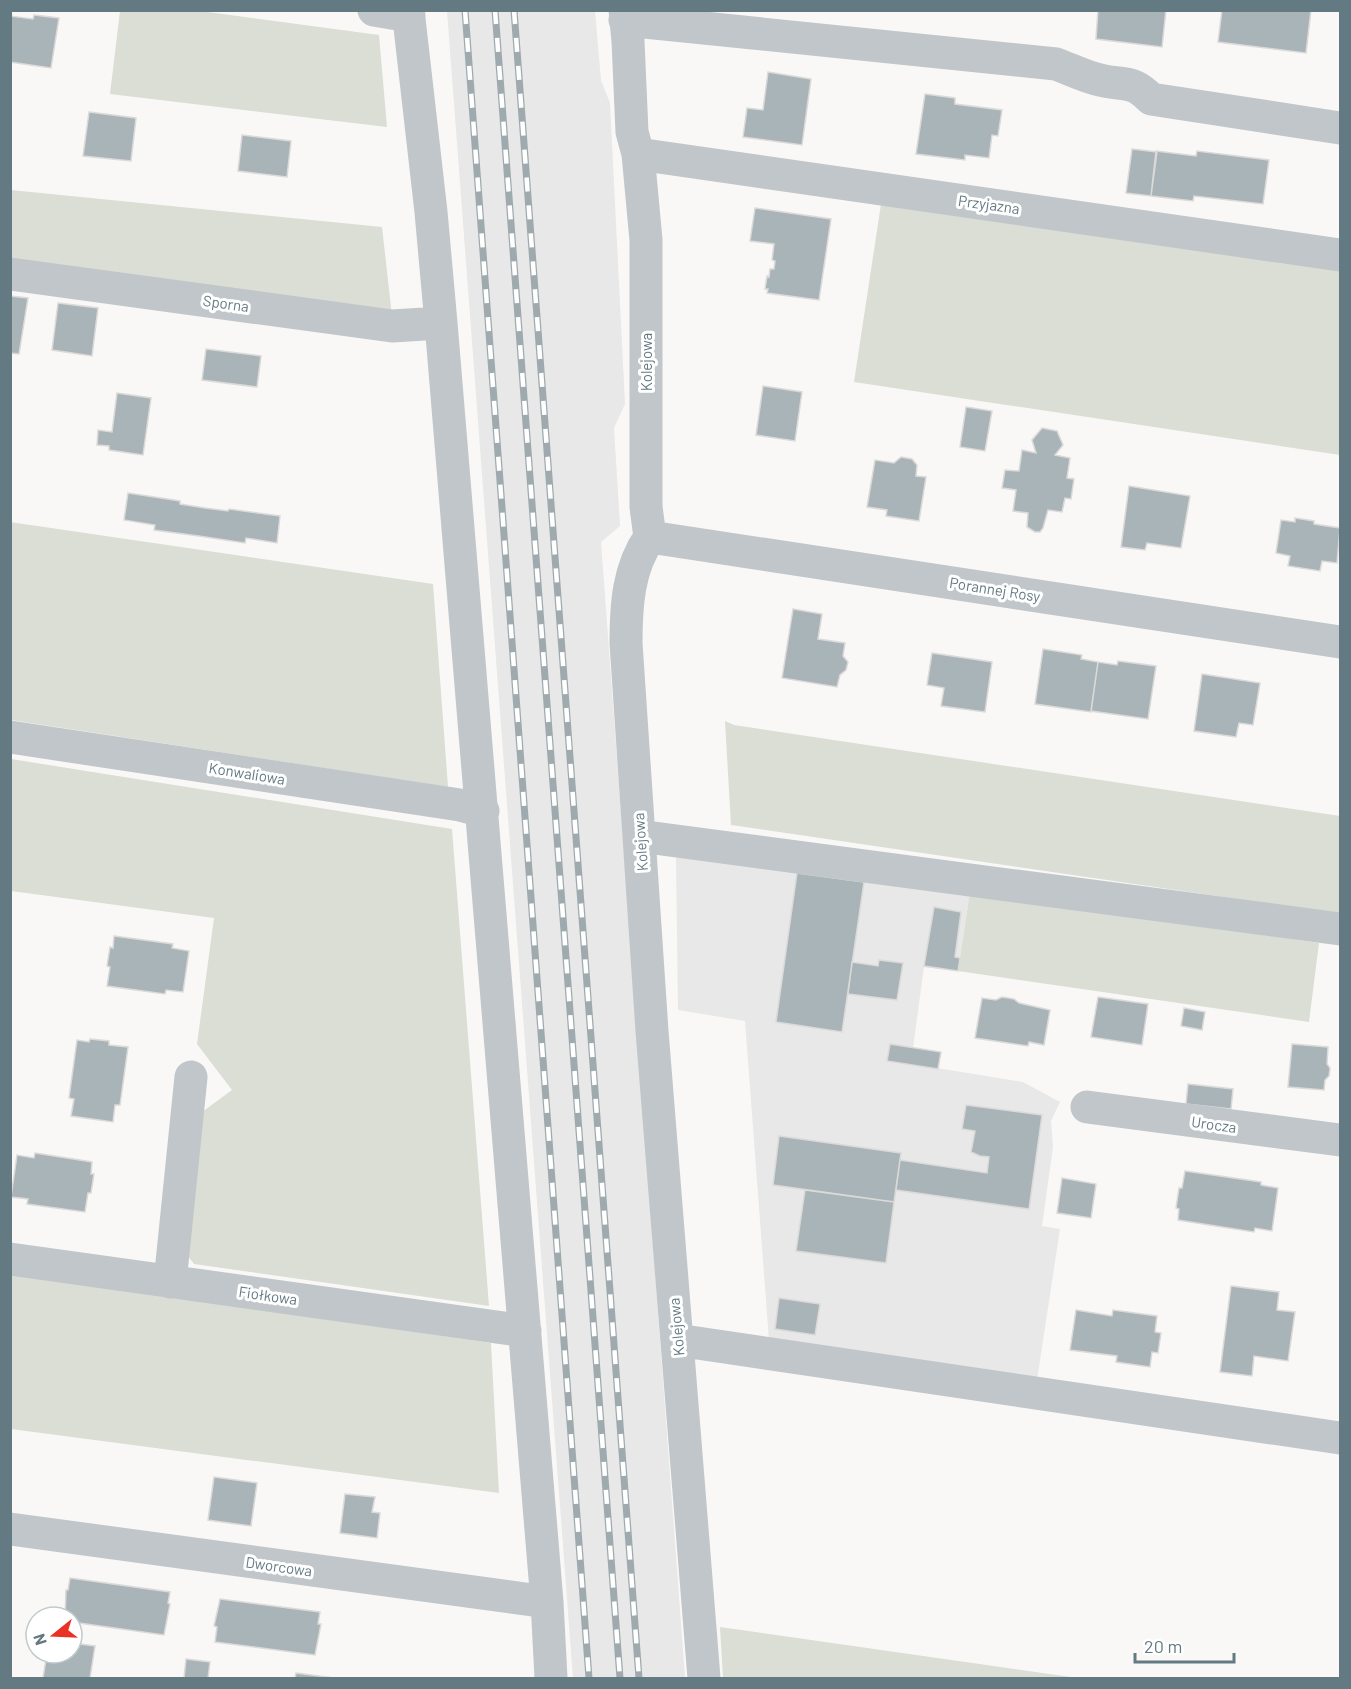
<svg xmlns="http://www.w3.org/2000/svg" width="1351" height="1689" font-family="Barlow,sans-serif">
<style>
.built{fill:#e7e8e7}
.green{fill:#daded5}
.building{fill:#a9b4b8;stroke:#dbdad8;stroke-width:1.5}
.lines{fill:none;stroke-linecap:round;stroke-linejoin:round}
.minor{stroke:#c0c6c9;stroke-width:33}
.rail-casing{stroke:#9faaae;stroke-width:7}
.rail{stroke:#fff;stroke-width:4.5;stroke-dasharray:14;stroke-linecap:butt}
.labels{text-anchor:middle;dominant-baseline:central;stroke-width:6;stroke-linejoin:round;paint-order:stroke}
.street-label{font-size:15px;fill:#637a82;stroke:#fff}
</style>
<rect width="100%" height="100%" fill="#f9f8f6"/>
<path class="built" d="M447,11H595L601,80L610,103L625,404L614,428L620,526L601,542L685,1678H573Z
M705,853L970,892L958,971L924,967L913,1048L890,1044L888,1060L1023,1082L1060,1102L1051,1121L1053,1147L1042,1226L1060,1229L1037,1380L769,1340L745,1021L678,1010L676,858Z"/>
<path class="green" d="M120,11H200L379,35L387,127L110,94Z
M11,190L382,227L392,316L11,265Z
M881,204L1340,268V455L854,382Z
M10,522L433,584L448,787L11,720Z
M725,721L734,725L1340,816V914L731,825Z
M11,759L452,829L489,1306L194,1264L180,1246L198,1115L232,1090L197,1044L214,918L11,891Z
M970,892L1319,943L1309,1022L958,971Z
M11,1273L491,1343L499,1493L11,1429Z
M720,1627L1078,1678H723Z"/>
<path class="building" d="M1098,10H1166L1162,47L1096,39Z
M1222,10H1311L1306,53L1218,42Z
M34,15L59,18L51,68L10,62V16L33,19Z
M768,72L811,79L802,145L743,137L747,108L763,110Z
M925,94L955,98V104L1002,110L998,136L992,135L989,158L965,155V160L916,154Z
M89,112L136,118L131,161L83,156Z
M242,135L291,141L287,177L238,171Z
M1132,149L1157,152L1151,196L1126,193Z
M1156,151L1196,156L1197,151L1269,160L1263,204L1194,196L1193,201L1151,196Z
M755,208L831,219L819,300L767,293L768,289H765L767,276L769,277L770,269H774L775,261L772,260L774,244L750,241Z
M10,296L28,298L19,354L10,353Z
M58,303L98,308L92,356L52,350Z
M206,349L261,356L257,387L202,380Z
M763,386L802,392L795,441L756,435Z
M117,393L151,398L143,455L109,450V446L97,445L98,430L112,432Z
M966,407L992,411L985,451L960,447Z
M1042,428L1057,431L1063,445L1055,455L1070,458L1067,478L1074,479L1071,499L1065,498L1062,512L1048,510L1043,528L1040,532H1035L1027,527L1028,513L1013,511L1016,490L1002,488L1005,470L1019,471L1022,450L1036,453L1032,440Z
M901,457L912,459L917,465L916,476L926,477L919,521L886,516L887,510L867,507L875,460L894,463Z
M1129,486L1190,496L1181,548L1147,543L1145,550L1121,547Z
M128,493L180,501V504L205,508L228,511L229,509L280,516L277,543L246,538L245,543L199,536L154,530L155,525L124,520Z
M1295,518L1314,521V524L1340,528L1337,563L1322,561L1320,571L1288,566L1290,556L1276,553L1281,520L1295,522Z
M793,609L822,614L818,639L845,643L843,656L848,662L846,670L840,675L837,687L782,678Z
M1043,649L1082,655L1081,659L1098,662L1091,712L1035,704Z
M932,653L992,662L985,712L941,706L944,688L927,685Z
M1118,661L1156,666L1148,719L1091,711L1098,662L1117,665Z
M1202,674L1260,683L1253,725L1239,723L1236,737L1194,731Z
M797,873L864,882L842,1032L776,1022Z
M934,907L961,912L955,957L960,958L958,971L924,966Z
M114,936L173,944L172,948L189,951L183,992L166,990L165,994L107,986L110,967L107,966L110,947L113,948Z
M879,960L903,963L897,1000L848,994L852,962L878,966Z
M1002,997L1014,999L1019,1003L1050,1010L1044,1045L1029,1042L1028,1046L975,1038L982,998L996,1000Z
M1098,997L1148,1004L1142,1045L1091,1037Z
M1184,1008L1205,1012L1202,1030L1181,1026Z
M90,1039L109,1041V1045L128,1047L120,1105H115L113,1122L71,1116L74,1099L69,1098L77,1040L89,1042Z
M890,1044L941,1052L938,1069L887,1061Z
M1292,1044L1328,1047L1327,1064L1330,1068L1329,1076L1325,1080L1324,1090L1288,1087Z
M1188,1084L1233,1089L1231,1109L1186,1104Z
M966,1105L1042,1115L1029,1209L896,1190L900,1160L987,1173L989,1157L980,1156L971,1152L975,1131L962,1129Z
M779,1136L901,1153L894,1202L773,1185Z
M35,1153L92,1162L91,1174H94L91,1193H88L85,1212L27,1204L28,1199L11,1197L17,1155L34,1158Z
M1185,1171L1261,1182V1185L1278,1188L1272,1231L1255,1228L1254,1232L1178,1220L1179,1209L1176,1208L1179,1188H1182Z
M1062,1178L1096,1184L1091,1218L1057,1213Z
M805,1190L894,1202L886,1263L796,1251Z
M1231,1286L1279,1292L1277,1310L1295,1312L1288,1361L1254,1356L1252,1376L1220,1372Z
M779,1298L820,1304L815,1335L775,1329Z
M1076,1310L1112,1316L1113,1310L1157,1316L1155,1332L1161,1333L1158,1353L1152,1352L1150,1367L1116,1362L1117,1356L1070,1350Z
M214,1477L257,1483L251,1526L208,1520Z
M345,1494L375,1497L372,1512L380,1513L377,1538L340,1533Z
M70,1578L170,1592L168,1603L170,1604L164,1635L72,1622V1617H65L66,1590H68Z
M220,1599L320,1612L318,1624H321L315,1655L215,1642L217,1627L214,1626Z
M72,1643L95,1646L90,1678H43L47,1653H72Z
M186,1659L210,1662L208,1678H184Z
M296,1673L334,1678H295Z"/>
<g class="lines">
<path class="minor" d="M374,10L409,16
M408,10L431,212L441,323L547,1602L551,1678
M625,10L628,41L632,132L638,154L646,240V507L650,537C628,568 626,606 626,643L652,1031L704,1678
M625,20L1056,64C1070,69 1085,77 1100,80C1124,86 1132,79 1151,99L1340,128
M638,154L1340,255
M10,274L392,326L441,323
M650,537L1340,642
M10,737L460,805L483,811
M639,836L1340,929
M1087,1107L1340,1140
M10,1259L525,1331
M170,1282L191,1077
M677,1340L1340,1438
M10,1529L547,1602"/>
<defs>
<path id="rail" d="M465,10L589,1678
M495,10L620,1678
M514,10L639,1678"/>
</defs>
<use href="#rail" class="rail-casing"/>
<use href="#rail" class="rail"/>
</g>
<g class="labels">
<g class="street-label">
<text transform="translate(989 204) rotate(8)">Przyjazna</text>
<text transform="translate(226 303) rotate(8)">Sporna</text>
<text transform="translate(646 362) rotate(-90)">Kolejowa</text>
<text transform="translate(995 589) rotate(9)">Porannej Rosy</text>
<text transform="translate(247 773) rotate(9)">Konwaliowa</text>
<text transform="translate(640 842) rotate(-94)">Kolejowa</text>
<text transform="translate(1214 1124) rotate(8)">Urocza</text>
<text transform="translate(268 1295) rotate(8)">Fiołkowa</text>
<text transform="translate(676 1327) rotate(-95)">Kolejowa</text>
<text transform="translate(279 1566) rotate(8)">Dworcowa</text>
</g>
</g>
<rect width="1351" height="1689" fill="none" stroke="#637a82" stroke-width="24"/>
<g transform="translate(54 1635) rotate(252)"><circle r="28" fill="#ffffff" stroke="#c1cacd" stroke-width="1.5"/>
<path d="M0-4.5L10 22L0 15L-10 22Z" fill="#e93126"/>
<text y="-9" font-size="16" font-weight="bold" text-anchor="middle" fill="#637a82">N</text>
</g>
<path d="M1135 1653v9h99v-9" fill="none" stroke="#637a82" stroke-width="3"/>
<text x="1144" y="1653" font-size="18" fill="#637a82" stroke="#ffffff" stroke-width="4.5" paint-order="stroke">20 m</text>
</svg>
